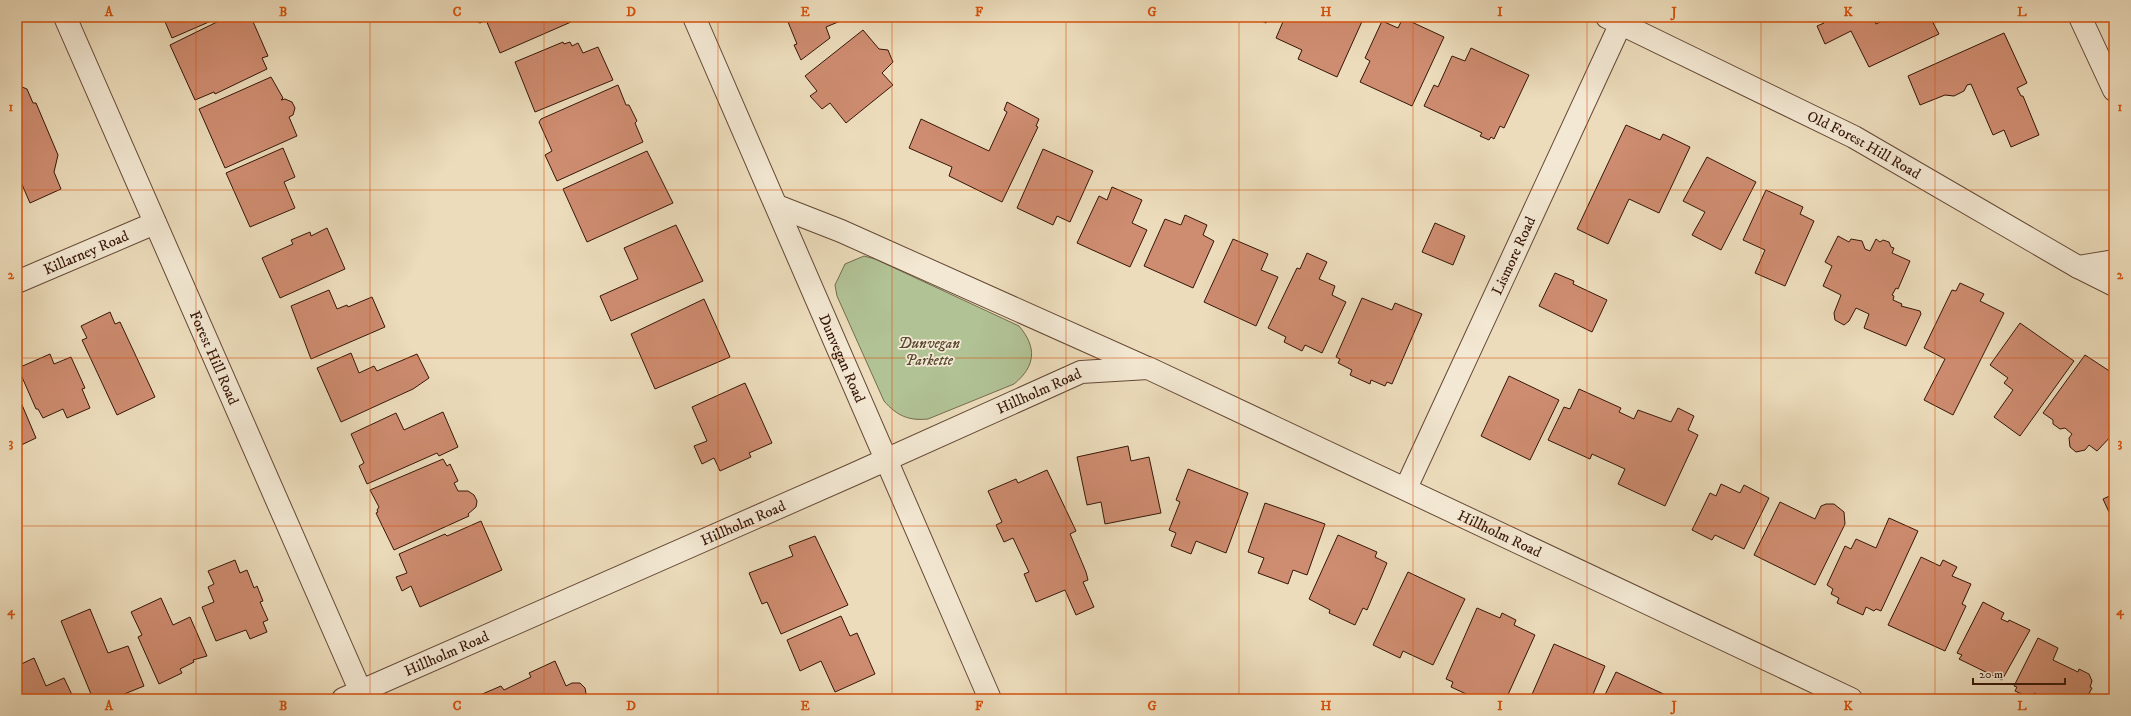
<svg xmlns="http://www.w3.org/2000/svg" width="2131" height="716" font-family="'IM FELL DW Pica',serif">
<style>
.green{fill:#b1c295;stroke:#746c4e}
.building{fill:#ce8c70;stroke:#361608}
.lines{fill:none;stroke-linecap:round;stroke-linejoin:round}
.minor-casing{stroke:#644835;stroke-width:24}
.minor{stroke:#f3e8d3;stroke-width:22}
.grid{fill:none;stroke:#d6520c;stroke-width:1;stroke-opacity:0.55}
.labels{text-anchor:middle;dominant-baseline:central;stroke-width:3.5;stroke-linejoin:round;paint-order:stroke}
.street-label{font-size:15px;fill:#361608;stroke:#f3e8d3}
.park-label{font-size:15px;font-style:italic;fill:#5b4a32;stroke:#f3e8d3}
.neatline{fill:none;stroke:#d6520c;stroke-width:1.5}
.grid-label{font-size:13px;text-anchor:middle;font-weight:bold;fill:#d6520c}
</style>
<rect width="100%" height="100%" fill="#ecdcbb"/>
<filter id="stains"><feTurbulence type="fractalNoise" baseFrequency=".005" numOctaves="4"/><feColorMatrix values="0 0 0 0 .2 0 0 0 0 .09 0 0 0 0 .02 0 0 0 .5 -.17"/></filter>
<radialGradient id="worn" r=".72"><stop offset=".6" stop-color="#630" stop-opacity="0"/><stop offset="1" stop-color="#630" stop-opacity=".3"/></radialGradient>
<path class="green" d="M864,256L875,259L1019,326C1037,347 1036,366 1014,384L928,419C909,421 897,416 884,401L837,296L835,285L845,264Z"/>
<path class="building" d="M163,17H218V18L172,38Z
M234,17H251L268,56L262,58L267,69L215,94L214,92L195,100L170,45L223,19L224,22Z
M474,17H567L571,22L500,53L486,20L480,23L476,21Z
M786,17H850L826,27L830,38L801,60L794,45L797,44Z
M1253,17H1269L1266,23Z
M1285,17H1364L1337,77L1298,59L1302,50L1276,38Z
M1821,17H1873L1876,24L1890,17H1930L1939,34L1869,67L1851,31L1825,44L1817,26L1824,23Z
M1403,18L1444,37L1412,106L1360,82L1370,61L1365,58L1382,21L1398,28Z
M863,30L879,49L888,50L890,55L893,62L882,73L893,85L846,123L830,103L822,109L810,96L817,91L805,76Z
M2004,33L2027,83L2017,88L2021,96H2023L2039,135L2011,147L2004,130L1993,135L1971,84L1967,85L1964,91L1954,96L1945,95L1920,105L1908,76Z
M563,42L564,44L570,42L572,46L578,43L583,53L598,47L613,80L535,112L515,62Z
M1471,48L1529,75L1504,128L1500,126L1494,139L1491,137L1489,140L1480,136L1482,133L1424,106L1434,85L1438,87L1452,56L1465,61Z
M271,77L283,98L281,100L285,99L292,102L295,108L293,115L289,117L297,136L225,168L199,109Z
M17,85L27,89L33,103H36L58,155L54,172L61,189L30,203L17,173V168L20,167L17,160Z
M618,85L626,105H629L637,121L635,123L643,142L557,181L545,155L552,151L539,122L541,119Z
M1007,102L1039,119L1036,126L1038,127L1002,202L949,176L952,167L909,148L921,119L989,151L1007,112L1004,110Z
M1626,125L1660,140L1663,134L1690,147L1659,213L1629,199L1608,244L1577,229Z
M283,148L295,177L284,182L295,208L250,227L226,173Z
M1043,149L1093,171L1070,222L1057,216L1053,225L1017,208Z
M647,151L673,203L587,242L563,189Z
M1707,157L1756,182L1721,250L1692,235L1705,212L1683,201Z
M1112,187L1142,200L1132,223L1147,230L1130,267L1077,243L1099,196L1107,200Z
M1766,190L1803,207L1800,214L1814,221L1785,286L1755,273L1765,250L1743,240Z
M1185,215L1207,225L1203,235L1214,241L1193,288L1144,266L1165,219L1181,225Z
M1435,223L1465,236L1453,265L1422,252Z
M676,225L703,281L611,321L600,296L638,279L624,248Z
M327,228L345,269L280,298L262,258L293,244L291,240L310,232L311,236Z
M1838,236L1849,242L1851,239L1862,241L1865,249L1870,251L1876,239L1880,242L1883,240L1889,242L1891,247L1894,248L1892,253L1910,261L1898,289L1896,288L1892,295L1894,296L1893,300L1902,304L1901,306L1920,311L1921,314L1906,346L1864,328L1869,314L1856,308L1849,321L1844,325L1835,320L1834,313L1841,295L1823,286L1832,266L1825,262Z
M1233,239L1268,254L1261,270L1278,277L1256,326L1204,302Z
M1307,253L1327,262L1319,279L1335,286L1332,295L1346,302L1322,353L1305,345L1302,351L1284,342L1286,337L1268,328L1297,268L1300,269Z
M1555,273L1574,281L1573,284L1607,300L1592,332L1539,306Z
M1960,283L1984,294L1980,301L2004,313L1953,415L1924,400L1945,359L1924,348L1952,290L1956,291Z
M329,290L337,309L347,305L348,307L372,297L385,327L311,359L291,306Z
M1362,298L1392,310L1395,303L1422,314L1392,384L1387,382L1385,386L1371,380L1370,384L1350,375L1352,370L1338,363L1340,359L1336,357Z
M704,299L730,357L655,389L631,334Z
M110,312L115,324L120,322L155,397L117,415L82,340L87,338L81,326Z
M2020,323L2074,361L2020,436L1994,417L2013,390L2004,383L2008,378L1990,365Z
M351,353L359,373L374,366L377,371L417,354L429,378L413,389L341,422L317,368Z
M50,354L54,364L71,357L85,388L82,389L90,408L67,418L63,409L43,418L38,409H36L18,368Z
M2085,355L2114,374V433L2097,451L2089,445L2085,450L2076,452L2070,447L2069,438L2072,434L2065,428L2060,429L2053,424V420L2043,413Z
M1509,376L1559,400L1530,460L1481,436Z
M745,383L772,443L749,453L751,457L720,471L714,458L702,464L694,446L707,441L692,407Z
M1579,389L1621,408L1619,412L1634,419L1638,410L1671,422L1678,408L1694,416L1688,430L1698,435L1665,506L1618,484L1625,469L1592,454L1590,459L1548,440L1564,407L1570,409Z
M17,393L36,438L17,447Z
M443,412L458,447L439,456L437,453L367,484L359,466L364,463L351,434L396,413L404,430Z
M1128,446L1131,461L1149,457L1161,513L1105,524L1101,502L1087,505L1077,457Z
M443,459L447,466L450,464L458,481L454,483L458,491H468L474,495L477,501L476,507L468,514L469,516L394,550L376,513L378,512L377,510L379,507L370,490Z
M1188,469L1248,493L1226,553L1196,541L1191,554L1171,546L1176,533L1169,530L1180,502L1176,500Z
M1047,470L1076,531L1070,534L1086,572L1088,580L1083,582L1094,607L1076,615L1065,590L1036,602L1024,574L1029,572L1013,538L1004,542L996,525L1002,522L988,491L1016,479L1018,483Z
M1721,484L1740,493L1744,485L1769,498L1744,549L1715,535L1712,540L1692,530L1710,493L1716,496Z
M2114,494V523L2103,499Z
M1780,502L1815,519L1821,506L1826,504H1834L1844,512L1845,524L1815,585L1754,555Z
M1265,503L1325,524L1307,575L1293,570L1288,584L1258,573L1264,558L1248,552Z
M1889,518L1918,531L1881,611L1876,609L1874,611L1866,607L1863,615L1837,603L1839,598L1831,594L1833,589L1827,585L1845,546L1851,549L1856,539L1876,548Z
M481,521L502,570L420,607L411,586L402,591L396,577L407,573L399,554L445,534L447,536Z
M1338,535L1377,552L1375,557L1387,563L1367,610L1363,608L1355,625L1329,613L1330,610L1309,599Z
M815,536L848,605L781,634L767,602L762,604L749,573L793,556L789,546Z
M1921,557L1940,566L1943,560L1957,567L1952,576L1971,584L1962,604L1966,606L1945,651L1888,625Z
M235,560L240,573L247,570L254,588L257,586L263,601L260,602L268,620L263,622L267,632L250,639L246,630L216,641L202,607L214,602L208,587L214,584L208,571Z
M1408,572L1465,599L1433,665L1403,651L1400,658L1373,645Z
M161,598L173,625L190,617L207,656L193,660L194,662L180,669L182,673L159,684L138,637L142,635L131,612Z
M1983,602L2004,613L2001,619L2008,622L2009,620L2030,630L2002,680L1959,659L1962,655L1957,653Z
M1477,608L1500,618L1502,613L1516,620L1514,625L1535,635L1506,699H1477L1451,687L1453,682L1446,679Z
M90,609L108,653L128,646L144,686L112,699H93L61,621Z
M841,616L850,636L857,633L875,674L835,692L821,661L800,671L787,640Z
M2038,638L2058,648L2053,660L2078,672L2079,669L2089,674L2092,681L2090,687L2092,688L2086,699H2045L2034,693L2032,699L2015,691L2017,687L2014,686Z
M1554,644L1605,666L1591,699H1530Z
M34,658L46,686L64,678L74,699H17V666Z
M555,661L566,686L572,683H580L585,688L587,699H481L480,695L501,686L504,690L531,677L529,673Z
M1616,672L1670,697L1669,699H1603Z"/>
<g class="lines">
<defs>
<g id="minor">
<path id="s1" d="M65,17L364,699"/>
<path id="s2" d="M694,17L990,699"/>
<path id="s3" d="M1607,17L1854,137L2078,267L2114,285"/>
<path d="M2080,17L2114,90"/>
<path d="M777,206L841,231L1145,367"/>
<path d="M2078,267L2114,261"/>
<path id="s4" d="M17,282L155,223"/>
<path id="s5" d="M1406,488L1621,23"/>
<path id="s6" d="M343,699L852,475L1081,372L1148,368L1851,699"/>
</g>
</defs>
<use href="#minor" class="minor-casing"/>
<use href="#minor" class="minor"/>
</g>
<path class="grid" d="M196,17V699M370,17V699M544,17V699M718,17V699M892,17V699M1066,17V699M1239,17V699M1413,17V699M1587,17V699M1761,17V699M1935,17V699M17,190H2114M17,358H2114M17,526H2114"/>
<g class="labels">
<g class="street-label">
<text stroke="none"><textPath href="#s3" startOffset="287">Old Forest Hill Road</textPath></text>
<text stroke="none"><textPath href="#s4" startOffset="75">Killarney Road</textPath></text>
<text stroke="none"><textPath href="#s5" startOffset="256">Lismore Road</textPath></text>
<text stroke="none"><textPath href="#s1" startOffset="372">Forest Hill Road</textPath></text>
<text stroke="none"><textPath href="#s2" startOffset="372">Dunvegan Road</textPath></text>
<text stroke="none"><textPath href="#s6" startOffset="761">Hillholm Road</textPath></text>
<text stroke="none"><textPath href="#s6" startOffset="437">Hillholm Road</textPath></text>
<text stroke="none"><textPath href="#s6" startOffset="1263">Hillholm Road</textPath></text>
<text stroke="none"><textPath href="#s6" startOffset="113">Hillholm Road</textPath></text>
</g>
<g class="park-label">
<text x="929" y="343">Dunvegan<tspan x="929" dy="17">Parkette</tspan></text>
</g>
</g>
<rect width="2131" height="716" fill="none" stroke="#ecdcbb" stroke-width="44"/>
<path d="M1973 678v6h92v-6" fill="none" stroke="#361608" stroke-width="2"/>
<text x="1979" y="678" font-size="12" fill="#361608" stroke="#f3e8d3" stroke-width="3" paint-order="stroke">20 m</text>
<rect x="22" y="22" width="2087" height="672" class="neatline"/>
<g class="grid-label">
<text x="109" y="16">A</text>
<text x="283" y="16">B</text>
<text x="457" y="16">C</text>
<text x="631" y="16">D</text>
<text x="805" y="16">E</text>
<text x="979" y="16">F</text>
<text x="1152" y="16">G</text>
<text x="1326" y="16">H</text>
<text x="1500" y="16">I</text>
<text x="1674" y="16">J</text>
<text x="1848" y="16">K</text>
<text x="2022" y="16">L</text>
<text x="11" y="111">1</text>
<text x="2120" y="111">1</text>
<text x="11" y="279">2</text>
<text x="2120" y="279">2</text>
<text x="11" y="447">3</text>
<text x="2120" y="447">3</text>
<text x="11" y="615">4</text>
<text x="2120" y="615">4</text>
<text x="109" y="710">A</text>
<text x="283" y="710">B</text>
<text x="457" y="710">C</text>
<text x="631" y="710">D</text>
<text x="805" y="710">E</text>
<text x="979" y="710">F</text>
<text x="1152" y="710">G</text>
<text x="1326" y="710">H</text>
<text x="1500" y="710">I</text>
<text x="1674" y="710">J</text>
<text x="1848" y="710">K</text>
<text x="2022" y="710">L</text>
</g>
<rect width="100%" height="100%" filter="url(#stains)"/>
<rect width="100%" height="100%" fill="url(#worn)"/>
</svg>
